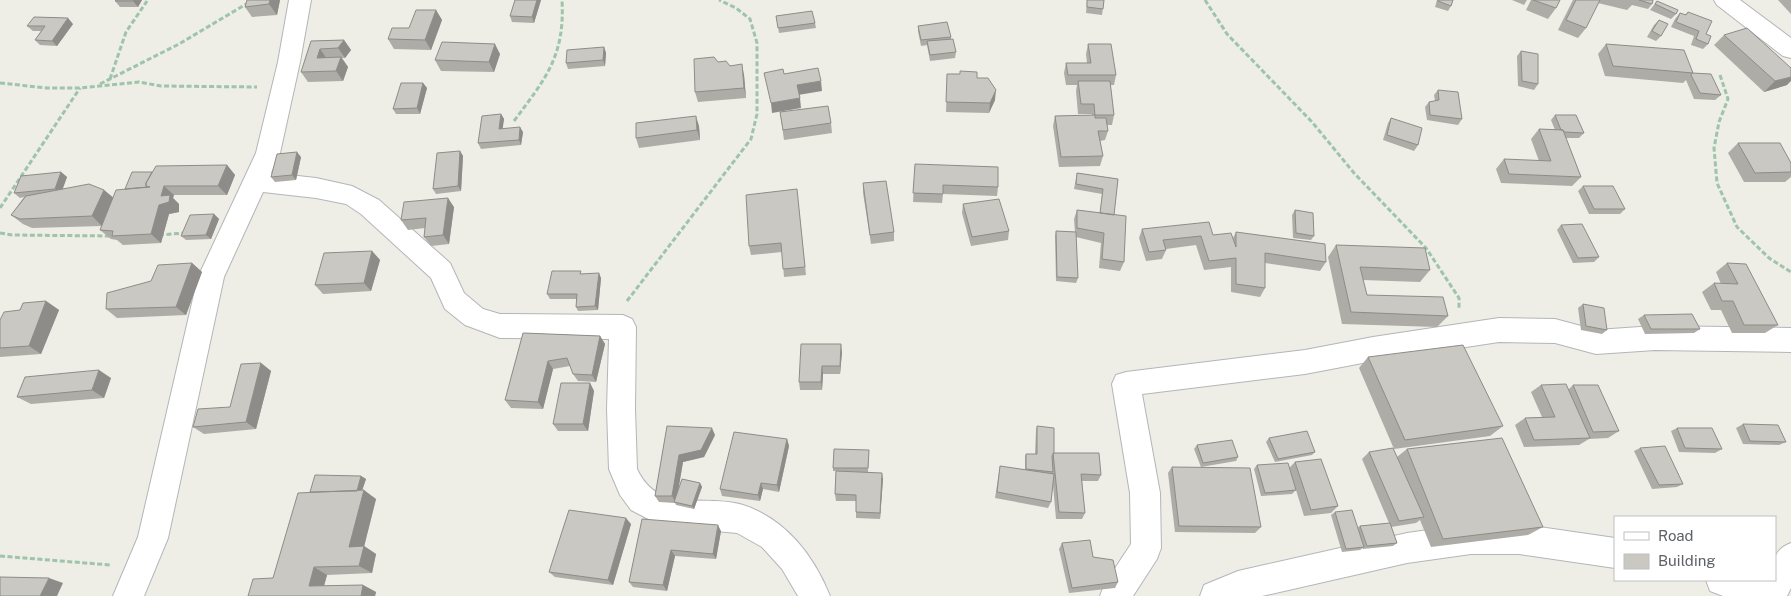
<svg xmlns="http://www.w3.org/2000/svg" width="1791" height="596" font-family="'Public Sans',sans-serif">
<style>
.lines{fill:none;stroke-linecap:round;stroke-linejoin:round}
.minor-casing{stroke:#b3b6b9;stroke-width:2}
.path{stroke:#9ec4aa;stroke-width:3;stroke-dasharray:5 2.5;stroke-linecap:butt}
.minor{fill:#fff;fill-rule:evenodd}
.wall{fill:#aeaca7}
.shaded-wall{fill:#8d8c88}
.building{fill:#cac8c2;stroke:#8d8c88}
</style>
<rect width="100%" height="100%" fill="#eeede6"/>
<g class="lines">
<defs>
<path id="minor" d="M289,0H311L300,62L280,153L271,173L316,178L352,186L379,200L450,263L464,293L483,309L500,314L623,315L632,319L636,327L635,409L637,469C659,516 704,493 743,505C786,519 814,556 830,596H798L782,569L762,547L737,533L662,526L631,510L620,495L609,469L607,409L609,339L500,338L465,325L445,309L431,278L361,214L346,204L316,198L263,192L224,277L168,538L144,596H113L138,537L198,277L256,153L278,62Z
M1714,0H1740L1791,38V58L1783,56L1717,5Z
M1499,318L1555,319L1596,330L1655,326L1791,328V352L1655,350L1596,354L1555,343L1499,342L1373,361L1305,374L1142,394L1160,493L1161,548L1157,559L1133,596H1100L1104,585L1131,544L1130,493L1112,384L1116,375L1126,372L1305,350L1373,337Z
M1471,524H1519L1615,538V568L1519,554H1471L1407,563L1262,596H1200L1204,585L1238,571L1407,533Z
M1791,543V588L1787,596H1723L1710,591L1706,580H1775C1775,561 1771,551 1791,543Z"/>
</defs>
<use href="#minor" class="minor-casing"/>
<path class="path" d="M1205,0L1227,34L1312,122L1354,173L1426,248L1459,298V309
M1720,75L1728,99L1719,122L1714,148L1717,183L1737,227L1769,258L1791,272
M110,79L126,32L147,1
M0,83L47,88H80L139,82L161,86L257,87
M100,84L179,44L253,0
M514,121C546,78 565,56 562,0
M0,208L80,88
M0,233L12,235L111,236
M159,235L185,233
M627,301L751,139L757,114V43L750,19L736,8L719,0
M0,556L110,565"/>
<use href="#minor" class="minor"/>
</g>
<path class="wall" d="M116,0H142L138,7H120L115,1Z
M280,0L277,15L252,17L245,7Z
M515,0H541L534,23L512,22L510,16Z
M1087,0H1104L1102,15L1086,13Z
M1437,0H1453L1451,6L1448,11L1435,7Z
M1512,0H1527L1524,5Z
M1531,0H1560L1556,8L1548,19L1526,10Z
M1573,0H1653L1652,4L1648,9L1632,5L1627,10L1598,3L1586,28L1578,38L1558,30Z
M1778,0H1791V14Z
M1657,1L1676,14L1671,19L1650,10Z
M436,10L442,20L431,50L394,49L388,39L409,28Z
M1688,12L1706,34L1708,44L1703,49L1691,45L1694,36L1671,27L1675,19L1680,13L1685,15Z
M776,16L815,23L816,28L779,33Z
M1659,20L1661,36L1656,41L1647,37L1654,25Z
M73,24L57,46L40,45L35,40L41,31H33L27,26Z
M918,26L951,37V39L956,52L955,58L930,61L927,45L921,46L918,31Z
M1724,35L1787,85L1764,92L1714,45Z
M344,40L351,50L345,58H342L348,67L343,81L308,82L301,72L311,41Z
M1088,44L1116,75L1114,85H1110L1114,115L1112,125H1107L1108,131L1105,140L1100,141L1103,156L1100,166L1059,167L1053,126L1055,116L1092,115V114H1078L1076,91L1077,85H1066L1064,73L1066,63H1087L1086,54Z
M1606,44L1693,73L1721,95L1715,100L1694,99L1686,80L1683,83L1605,76L1598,54Z
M604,47L606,53L605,66L568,69L566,63Z
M1521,51L1538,84L1534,90L1518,86L1517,56Z
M500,54L494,72L441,71L435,60Z
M718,62L730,66L744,75L746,98L698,102L695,92Z
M977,78L995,100L989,113L946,112L947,84Z
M423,83L427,88L420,114H396L393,109Z
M1438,90L1462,119L1458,125L1427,120L1425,107L1429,102L1435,101L1434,95Z
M780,112L831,123L832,133L784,140Z
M501,114L504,119L502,129L523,132L521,145L481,149L478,143Z
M1555,115L1584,133L1579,138H1566L1581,177L1572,186L1501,183L1496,169L1504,159L1539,161L1531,139L1539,129L1555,130L1551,120Z
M1391,118L1418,145L1414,151L1383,140L1388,123Z
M699,126L700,140L639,148L636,138Z
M1738,143L1791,163V177L1785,182H1744L1728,153Z
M460,151L463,156L461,191L436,194L433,189Z
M301,157L296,180L275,182L271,177Z
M915,164L998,187L997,196L943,194L942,203L913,202Z
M227,165L235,175L227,195H174L173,198L179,204V212L169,214L161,243L123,245L117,240L111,239L100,230L102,226L32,228L23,224L11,215L24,197L20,198L14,193L61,172L67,177L62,189L104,190L113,198L125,189L152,172Z
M1077,173L1118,179L1114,215L1124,262L1120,271L1099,268L1101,243L1076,237L1078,278L1076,283L1056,281L1055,236L1056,231L1075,232L1074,219L1077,210L1100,213L1102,194L1074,189Z
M863,183L894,232V241L871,244L863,193Z
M1583,186L1625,209L1620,214H1589L1578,191Z
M798,199L806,275L784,277L782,252L751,255L749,246Z
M963,204L1009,231L1008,240L971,246L962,213Z
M454,207L449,244L431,246L424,237L425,228L408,230L401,220Z
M1295,210L1314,236L1311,240L1293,238L1292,215Z
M214,214L219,219L211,239L186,240L181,236Z
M1561,225L1599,257L1594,262L1573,263L1557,230Z
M1142,229L1213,235L1233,238L1236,232L1326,262L1320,271L1265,263V288L1260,297L1231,292V267L1204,270L1196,245L1166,249V250L1162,259L1146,261L1139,238Z
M1336,245L1430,270L1420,282L1363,280L1367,295L1448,316L1437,327L1342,324L1328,257Z
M372,251L380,260L371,291L323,294L315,285Z
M192,263L202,272L186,315L117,318L106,309L151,281Z
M1727,263L1778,325L1765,333H1732L1721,310H1711L1702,292L1714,283L1721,284L1716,272Z
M583,274L601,278L598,310L578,311L576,307L577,299H550L547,294Z
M46,301L59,310L41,354L0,357V320L20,310Z
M1583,304L1607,330L1602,334L1581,330L1578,308Z
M1644,315L1700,329L1694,333L1645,334L1638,319Z
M523,333L600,336L605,344L596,382L578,381L573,374L570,366L553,369L543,409L511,408L505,400Z
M842,352L840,374H823L822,390H800L799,382Z
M1368,357L1503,426L1490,436L1394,449L1359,368Z
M261,363L271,371L256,429L204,434L193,427L230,407Z
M111,378L104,398L31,404L17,397Z
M590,383L594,391L588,431H558L553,424Z
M1541,385L1569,389L1573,385L1619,431L1608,438L1589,439L1579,445L1524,447L1515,425L1525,418L1542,417L1531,392Z
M1743,424L1786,442L1779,445L1743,444L1736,428Z
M667,426L715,435L704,457L683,462L678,491L700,483L702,487L694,509L676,505L675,503L659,502L655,496Z
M1037,426L1054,453L1101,475L1098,481H1082L1085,513L1082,519H1056L1053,485L1051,502L1048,508L995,498L1000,466L1025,470V457L1026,454H1035L1036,430Z
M1677,428L1722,449L1715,453L1679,452L1671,431Z
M1269,438L1315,452L1312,455L1275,462L1266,442Z
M787,439L789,446L779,492L763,489L760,501L722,496L720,489Z
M1197,445L1238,457L1236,461L1201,467L1194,449Z
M1640,448L1683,484L1677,487L1652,489L1634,451Z
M1407,449L1543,527L1528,535L1431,547L1420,520L1416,523L1391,527L1397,543L1393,546L1363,549V548L1360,550L1342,552L1331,515L1335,512L1357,528L1360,526L1389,523L1362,459L1369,452L1397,457Z
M869,454L868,472L883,479L880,519L856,518V501H836L835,494L836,471H833V468Z
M1295,462L1338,506L1331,513L1304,516L1296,490L1292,494L1261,496L1254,469L1257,465L1289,468Z
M1172,467L1261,527L1255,533L1175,532L1168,473Z
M361,476L366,479L362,490L376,499L364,546L376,554L372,573L327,575L324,586L363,585L376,592L375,596L273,578L310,492Z
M642,519L721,531L716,559L675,556L667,591L633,587L629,582Z
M631,524L613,585L555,577L549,572Z
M1062,543L1093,557L1118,582L1115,588L1069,593L1059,549Z"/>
<path class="shaded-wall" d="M134,0H142L138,7L133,1Z
M270,0H280L277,15L269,4Z
M537,0H541L534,23L532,17Z
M436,10L442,20L431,50L425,40Z
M68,18L73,24L57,46L52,41Z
M344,40L351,50L345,58L338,48Z
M495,44L500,54L494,72L489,62Z
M604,47L606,53L605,66L603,60Z
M320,49L327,59L317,58Z
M341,57L348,67L343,81L336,71Z
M742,64L744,75L746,98L744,88Z
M1791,77V81L1787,85L1764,92L1775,81Z
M821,81L822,91L798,95L797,85Z
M423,83L427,88L420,114L417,108Z
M996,90L995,100L989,113L990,103Z
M800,98L801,108L772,113L771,103Z
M501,114L504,119L502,134L499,129Z
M696,116L699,126L700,140L697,130Z
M520,127L523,132L521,145L519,140Z
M460,151L463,156L461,191L458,186Z
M297,152L301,157L296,180L292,175Z
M227,165L235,175L227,195L218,186Z
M61,172L67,177L61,194L55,189Z
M164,186L174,195L173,198L179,204V212L169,214L161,243L151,234Z
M104,190L115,199L102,226L92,216Z
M448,198L454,207L449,244L443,235Z
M214,214L219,219L211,239L206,235Z
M372,251L380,260L371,291L364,283Z
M192,263L202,272L186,315L176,307Z
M599,273L601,278L598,310L595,306Z
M46,301L59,310L41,354L29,346Z
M600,336L605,344L596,382L592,375Z
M841,344L842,352L840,374V366Z
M548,361L553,369L543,409L538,402Z
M261,363L271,371L256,429L246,422Z
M822,366L823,374L822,390L821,382Z
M99,370L111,378L104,398L92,390Z
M590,383L594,391L588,431L583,424Z
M712,428L715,435L704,457L683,462L676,503L672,496L679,455Z
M787,439L789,446L779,492L777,485Z
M882,473L883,479L880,519V513Z
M361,476L366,479L360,497L356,494Z
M700,483L702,487L694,509L692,506Z
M761,483L763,489L760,501L758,495Z
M364,490L376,499L362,555L349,547Z
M626,518L631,524L613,585L608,580Z
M718,525L721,531L716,559L713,554Z
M364,546L376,554L372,573L359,566Z
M671,550L675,556L667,591L663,585Z
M314,567L327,575L322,593L309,586Z
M49,578L63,583L57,596H40Z
M363,585L376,592L375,596H361Z"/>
<path class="building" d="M116,0H134L133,1H115Z
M247,0H270L269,4L245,7Z
M515,0H537L532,17L510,16Z
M1087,0H1104L1103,9L1087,7Z
M1438,0H1453L1451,6L1438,1Z
M1533,0H1560L1556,8Z
M1576,0H1600L1586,28L1566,20Z
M1639,0H1653L1652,4Z
M1657,1L1678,10L1676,14L1655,4Z
M416,10H436L425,40L388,39L392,28H409Z
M812,11L815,23L778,28L776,16Z
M1688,12L1712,21L1706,34L1711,36L1708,44L1696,39L1699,31L1676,22L1680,13L1686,15Z
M34,17L68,18L52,41L35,40L45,26H27Z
M1659,20L1668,24L1661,36L1652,31Z
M947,22L951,37L921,40L918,26Z
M1747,28L1791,68V77L1775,81L1724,35Z
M953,39L956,52L930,55L927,41Z
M344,40L338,48L320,49L317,58L341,57L336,71L301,72L311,41Z
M442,42L495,44L489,62L435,60Z
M1088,44H1111L1116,75H1068L1066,63H1091Z
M1606,44L1684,50L1693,73L1613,66Z
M604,47L603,60L566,63L567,50Z
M1521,51L1538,54V84L1522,81Z
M714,57L718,62L726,61L730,66L742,64L744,88L695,92L694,59Z
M818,68L821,81L797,85L800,98L771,103L764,73L783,69L784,74Z
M960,71L977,72V78H988L996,90L990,103L946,102L947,74H960Z
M1692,73L1711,74L1721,95L1700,93L1691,75Z
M1078,81H1110L1114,115H1095V118H1106L1108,131H1098L1103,156L1061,157L1055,116L1095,115L1094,104H1081Z
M401,83H423L417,108L393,109Z
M1438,90L1458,92L1462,119L1430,115L1429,102L1439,100Z
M828,106L831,123L783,130L780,112Z
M501,114L499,129L520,127L519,140L478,143L482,116Z
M1555,115H1576L1584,133L1564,132L1563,130H1561Z
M696,116L697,130L636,138V123Z
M1391,118L1422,128L1418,145L1387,135Z
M1539,129L1563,130L1581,177L1509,174L1504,159L1551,161Z
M1738,143H1780L1791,163V172L1755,173Z
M460,151L458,186L433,189L437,153Z
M297,152L292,175L271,177L277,154Z
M915,164L998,167V187L943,185V194L913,193Z
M227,165L218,186H164L161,196L170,195L169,202L159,205L151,234L112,236L113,231L100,230L116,190L150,187L146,186V183L156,166Z
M61,172L55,189L14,193L21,176Z
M132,172H152L146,183V186L147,187L125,189Z
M1077,173L1118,179L1114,215L1100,213L1103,189L1076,184Z
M886,181L894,232L870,235L863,183Z
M89,184L104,190L92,216L20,219L11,215L26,196Z
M1583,186H1613L1625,209H1594Z
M797,189L805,267L783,269L781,243L749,246L746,195Z
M448,198L443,235L424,237L426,218L401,220L404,202Z
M999,199L1009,231L972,237L963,204Z
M1077,210L1126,216L1124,262L1102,259L1104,233L1077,228Z
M1295,210L1313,213L1314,236L1296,233Z
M214,214L206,235L181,236L190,215Z
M1209,222L1213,235L1231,233L1236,247V232L1325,244L1326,262L1265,253V288L1236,284V258L1209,261L1201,236L1163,240L1166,250L1149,252L1142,229Z
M1582,224L1599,257L1578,258L1561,225Z
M1056,231L1076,232L1078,278L1057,277Z
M1336,245L1425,248L1430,270L1360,267L1367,295L1443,297L1448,316L1351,312Z
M372,251L364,283L315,285L324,253Z
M192,263L176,307L106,309L107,293L151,281L158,265Z
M1727,263L1746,264L1778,325H1744L1733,301H1722L1714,283L1738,284Z
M552,271H581L580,274L599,273L595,306L576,307L577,294H547Z
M46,301L29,346L0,348V320L4,312L20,310L23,303Z
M1583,304L1604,308L1607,330L1586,326Z
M1692,314L1700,329H1651L1644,315Z
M523,333L600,336L592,375L573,374L567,358L548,361L538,402L505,400Z
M801,344H841L840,366H822L821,382H799Z
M1463,345L1503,426L1405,440L1368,357Z
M261,363L246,422L193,427L198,409L230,407L241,364Z
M99,370L92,390L17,397L25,377Z
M561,383H590L583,424H553Z
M1566,384L1590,438L1534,440L1525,418L1555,417L1541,385Z
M1573,385H1598L1619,431L1593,432Z
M1743,424L1778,425L1786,442L1750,441Z
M667,426L712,428L701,450L679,455L672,496H655Z
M1037,426L1054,428V453L1052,456L1053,472L1026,469V454H1037Z
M1677,428H1712L1722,449L1685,448Z
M1307,431L1315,452L1278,459L1269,438Z
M734,432L787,439L777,485L761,483L758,495L720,489Z
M1502,438L1543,527L1443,539L1407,449Z
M1232,440L1238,457L1203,463L1197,445Z
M1665,446L1683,484L1659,485L1640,448Z
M1393,448L1424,517L1399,521L1369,452Z
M834,449L869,450L868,468H833Z
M1053,453H1099L1101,475L1081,474L1085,513L1059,512Z
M1321,459L1338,506L1311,510L1295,462Z
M1288,463L1296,490L1265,493L1257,465Z
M1000,466L1054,474L1051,502L997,492Z
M1172,467L1250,468L1261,527L1179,526Z
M836,471L882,473L880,513L856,512V495L835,494Z
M315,475L361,476L357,491L310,492Z
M682,479L700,483L692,506L674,502Z
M364,490L349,547L364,546L359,566L314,567L309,586L363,585L361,596H248L253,579L273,578L298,493Z
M569,510L626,518L608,580L549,572Z
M1352,510L1364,547L1346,549L1335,512Z
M642,519L718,525L713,554L671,550L663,585L629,582Z
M1390,523L1397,543L1367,546L1360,526Z
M1090,540L1093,557L1113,560L1118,582L1072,588L1062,543Z
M0,577L49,578L40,596H0Z"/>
<rect x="1614" y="516" width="162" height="65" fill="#ffffff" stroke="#bfc0c1"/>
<rect x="1624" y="532" width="25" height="8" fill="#ffffff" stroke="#bfc0c1"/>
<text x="1658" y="541" font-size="15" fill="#5e6165">Road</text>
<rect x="1624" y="554" width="25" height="15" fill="#cac8c2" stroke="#bfc0c1"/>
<text x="1658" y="566" font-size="15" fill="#5e6165">Building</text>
</svg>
